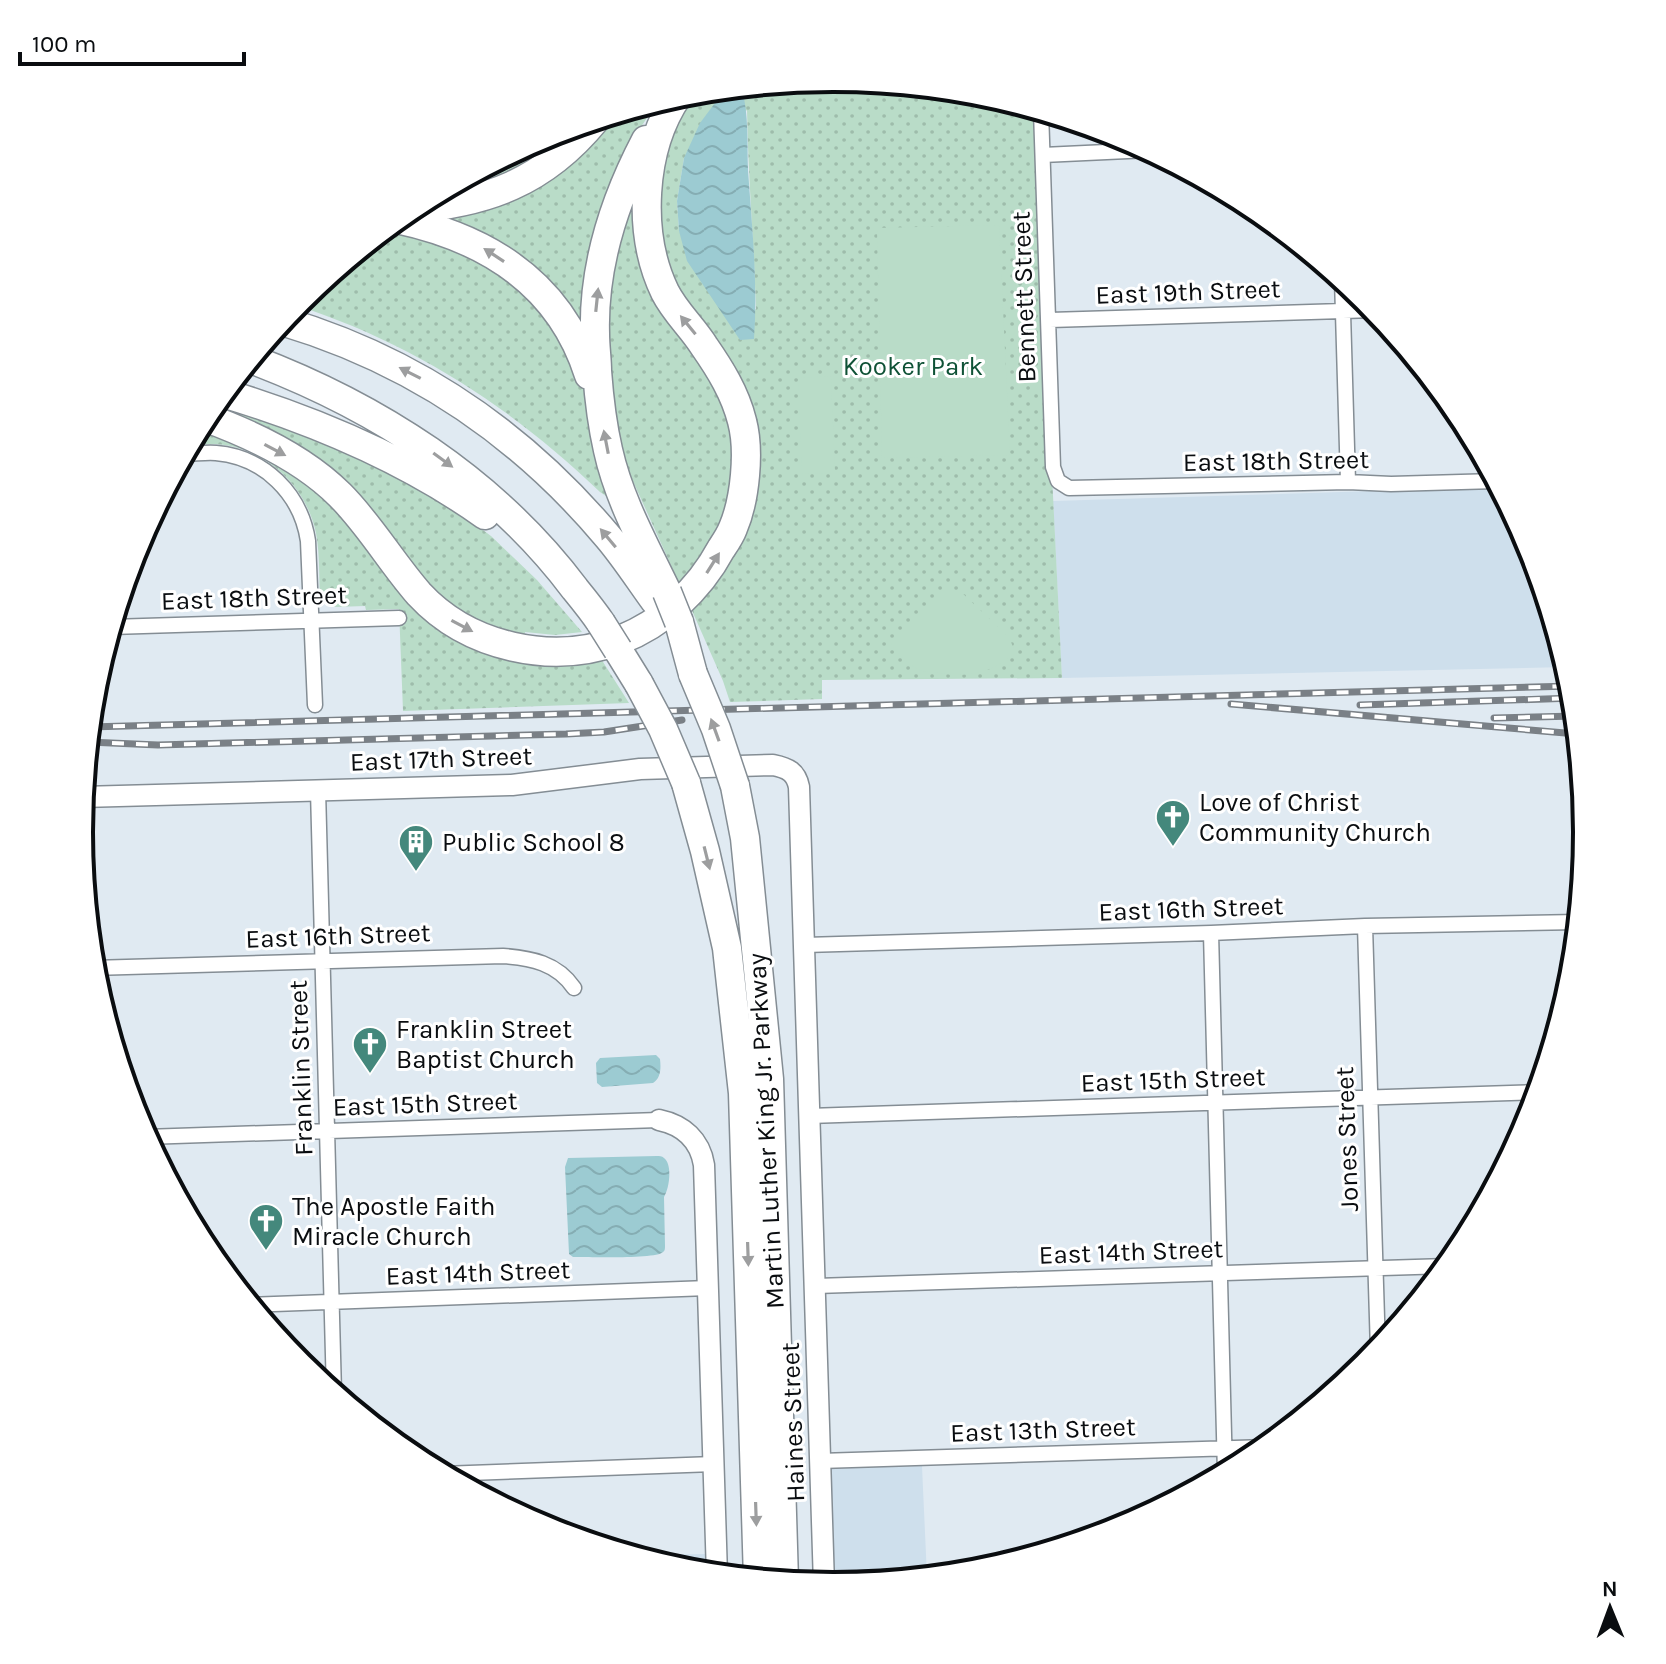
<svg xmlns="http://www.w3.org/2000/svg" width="1666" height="1664" font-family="Karla,sans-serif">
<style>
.built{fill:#cedfec}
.grass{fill:url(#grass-dots);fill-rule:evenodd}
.garden{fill:#b9dcc8}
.water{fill:url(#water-waves)}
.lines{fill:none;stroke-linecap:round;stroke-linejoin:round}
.street-casing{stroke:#848d94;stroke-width:17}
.secondary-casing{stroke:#848d94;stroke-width:23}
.highway-casing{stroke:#848d94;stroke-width:31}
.street{stroke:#fff;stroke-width:14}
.secondary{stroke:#fff;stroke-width:20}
.highway{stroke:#fff;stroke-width:28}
.rail-casing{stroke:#7a8086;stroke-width:7}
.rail{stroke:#fff;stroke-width:4;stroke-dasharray:12;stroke-linecap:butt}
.highway-bridge-casing{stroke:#848d94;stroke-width:31;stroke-linecap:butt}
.highway-bridge{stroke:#fff;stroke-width:28}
.oneway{fill:#9d9e9f}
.labels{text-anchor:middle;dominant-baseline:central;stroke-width:6;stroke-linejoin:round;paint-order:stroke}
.street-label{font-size:26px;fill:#0a0d10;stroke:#fff}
.park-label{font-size:26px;fill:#0f5236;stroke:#fff}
.poi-label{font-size:26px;fill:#0a0d10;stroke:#fff;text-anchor:start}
.rim{fill:none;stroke:#0a0d10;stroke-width:4}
</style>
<defs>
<pattern id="grass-dots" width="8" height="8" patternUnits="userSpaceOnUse" patternTransform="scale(2)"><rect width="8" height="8" fill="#b9dcc8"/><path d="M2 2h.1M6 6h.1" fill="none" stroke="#9ebcab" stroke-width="1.8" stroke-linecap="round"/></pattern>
<pattern id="water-waves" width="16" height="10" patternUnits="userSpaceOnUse" patternTransform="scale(2)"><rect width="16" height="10" fill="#9ccbd2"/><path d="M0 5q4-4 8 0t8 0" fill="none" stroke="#85adb3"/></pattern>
</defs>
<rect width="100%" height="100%" fill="#e0eaf2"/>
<path class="built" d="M1499,487L1530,544L1567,667L1062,678L1053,501Z
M922,1466L927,1577L832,1586L829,1468Z
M708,1554L709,1574L685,1571L631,1555Z"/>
<path class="grass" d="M833,78L981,93L1034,109L1062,678L822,680V699L730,702L723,681L690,606L750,465L663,266L655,170L690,99L696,91ZM747,110C748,177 754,243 756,310L679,231L677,201L684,158Z
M658,101L641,127L623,160L586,326L577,328L440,220L605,117Z
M582,124L522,172L432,195L545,135Z
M637,187L707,361L734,435L731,504L711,549L679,583L618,448L615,437L605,269Z
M391,224L428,231L530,290L583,375L612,500L600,492C513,408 411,342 295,305L300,299Z
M216,401L234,406L387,468L468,519L491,536L537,580L582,632L555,635L525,632L524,639L509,637L434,598L376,524L207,412Z
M200,424L217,430L327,492L426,611L598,654L629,703L403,711L399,609L366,610L365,606L336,607L328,605L325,601L320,602C319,579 320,555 316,533C306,485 264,446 214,444C206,444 197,445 189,445Z"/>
<path class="garden" d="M999,225L1010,455L882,458L877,228Z
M831,376L835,473L802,474L798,378Z
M943,590H959L1009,637L1015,652C995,673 966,678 938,673C933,672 925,672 920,670C908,665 898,654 891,644Z"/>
<path class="water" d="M736,88L742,89C749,116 747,143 748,170C752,227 758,283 754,339L740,340L687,261L679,231L677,201L684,158L700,123L718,99Z
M656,1055L660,1059C661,1068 661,1078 653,1083L602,1087L597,1083L596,1063L600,1058Z
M657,1156C659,1156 662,1156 664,1158C673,1165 669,1189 664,1197L665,1246C665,1248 665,1251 663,1252C657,1259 594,1257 581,1257H573L569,1254L565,1167L568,1158Z"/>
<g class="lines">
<defs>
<path id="street" d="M1041,111L1053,467L1058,481L1069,488L1348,482L1391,484L1496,481
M1043,155L1149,150
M1342,279L1348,482
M1050,320L1375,310
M184,454C195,454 206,452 216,453C264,457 301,494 308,541L315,705
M111,627L399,618
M318,790L334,1393
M1365,926L1378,1351
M1211,933L1225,1473
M805,945L1211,933L1365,926L1578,922
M92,968L503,956C531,958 557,963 574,988
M809,1116L1538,1092
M145,1137L659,1120
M816,1286L1447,1266
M250,1305L708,1288
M820,1461L1267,1447
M442,1474L714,1464"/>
<path id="secondary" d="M82,797L512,785L640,769L773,765C788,768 796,772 799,787L824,1585
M659,1120C683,1125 700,1140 704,1165L717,1575"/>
<path id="highway" d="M646,140C615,199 593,267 595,334C595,347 597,359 597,371C599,398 602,424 608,450C619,500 645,546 667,592
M409,209C487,203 544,182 595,120
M397,219C487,238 560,283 589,375
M282,321C413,360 520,432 608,537C625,557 639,579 655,601
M251,359C376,406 494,481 575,589C584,600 593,611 601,623
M223,393C316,421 406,459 485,515
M204,417C251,434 304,459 340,495C370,525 391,562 419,594C468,647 552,666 620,640C663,623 699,590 721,549C725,543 730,536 733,528C745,500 750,451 742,421C735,393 720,369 704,346C692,327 675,312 665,292C637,234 641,149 678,95
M679,622L693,674
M618,650L639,684
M686,783L705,851L727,948L743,1093L758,1579
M735,786L745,838L769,1079L784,1581"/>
</defs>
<use href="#street" class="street-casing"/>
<use href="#secondary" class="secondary-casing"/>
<use href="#highway" class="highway-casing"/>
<use href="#street" class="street"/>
<use href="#secondary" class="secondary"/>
<use href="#highway" class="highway"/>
<defs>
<path id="rail" d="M1231,704L1577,734
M1360,705L1574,698
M1494,718L1576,716
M89,727L1573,686
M88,742L158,745L566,734L604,732L682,720"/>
</defs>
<use href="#rail" class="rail-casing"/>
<use href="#rail" class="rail"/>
<defs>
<path id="highway-bridge" d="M667,592L679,622
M601,623L618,650
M693,674L716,729L735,786
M639,684L663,729L686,783"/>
</defs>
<use href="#highway-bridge" class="highway-bridge-casing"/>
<use href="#highway-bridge" class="highway-bridge"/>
</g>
<defs><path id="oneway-solid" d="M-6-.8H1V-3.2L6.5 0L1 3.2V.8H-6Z" transform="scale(2)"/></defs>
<g class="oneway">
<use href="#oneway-solid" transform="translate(494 255) rotate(-147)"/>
<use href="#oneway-solid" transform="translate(597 300) rotate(-84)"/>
<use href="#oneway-solid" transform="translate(688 325) rotate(-129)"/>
<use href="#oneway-solid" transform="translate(410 373) rotate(-153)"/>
<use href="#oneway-solid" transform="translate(606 442) rotate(-101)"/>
<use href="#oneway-solid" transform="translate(275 450) rotate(28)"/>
<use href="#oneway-solid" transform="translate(443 460) rotate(36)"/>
<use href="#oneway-solid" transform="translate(608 538) rotate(-130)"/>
<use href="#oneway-solid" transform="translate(713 563) rotate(-58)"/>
<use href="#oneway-solid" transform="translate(462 626) rotate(28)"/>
<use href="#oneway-solid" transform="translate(715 730) rotate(-110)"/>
<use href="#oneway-solid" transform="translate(707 858) rotate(76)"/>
<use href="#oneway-solid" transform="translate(748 1254) rotate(88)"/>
<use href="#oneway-solid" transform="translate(756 1514) rotate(88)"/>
</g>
<defs>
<symbol id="church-pin" viewBox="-11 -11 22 30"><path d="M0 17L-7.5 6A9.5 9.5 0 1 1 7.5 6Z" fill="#44887c" stroke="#fff"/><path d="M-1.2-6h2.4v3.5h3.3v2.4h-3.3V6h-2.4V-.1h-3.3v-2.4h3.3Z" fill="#fff"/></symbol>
<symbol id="building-pin" viewBox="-11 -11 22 30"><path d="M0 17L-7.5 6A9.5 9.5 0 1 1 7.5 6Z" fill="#44887c" stroke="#fff"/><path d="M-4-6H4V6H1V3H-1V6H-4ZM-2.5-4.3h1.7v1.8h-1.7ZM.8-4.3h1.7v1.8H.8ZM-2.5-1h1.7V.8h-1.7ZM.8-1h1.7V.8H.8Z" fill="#fff"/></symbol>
</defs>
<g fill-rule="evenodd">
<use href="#church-pin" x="1153" y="797" width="40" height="54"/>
<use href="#building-pin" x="396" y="822" width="40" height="54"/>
<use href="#church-pin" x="350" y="1024" width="40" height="54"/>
<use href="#church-pin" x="246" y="1201" width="40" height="54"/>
</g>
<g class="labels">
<g class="street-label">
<text transform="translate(1188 292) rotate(-2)">East 19th Street</text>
<text transform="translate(1024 297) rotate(-92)">Bennett Street</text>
<text transform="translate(1276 461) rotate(-1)">East 18th Street</text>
<text transform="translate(254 598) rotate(-2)">East 18th Street</text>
<text transform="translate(441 759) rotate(-2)">East 17th Street</text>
<text transform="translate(1191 909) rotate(-2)">East 16th Street</text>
<text transform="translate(338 936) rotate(-2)">East 16th Street</text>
<text transform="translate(301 1068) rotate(-92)">Franklin Street</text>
<text transform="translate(1173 1080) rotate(-2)">East 15th Street</text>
<text transform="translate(425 1104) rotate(-2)">East 15th Street</text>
<text transform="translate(766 1131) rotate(-93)">Martin Luther King Jr. Parkway</text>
<text transform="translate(1347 1139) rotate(-92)">Jones Street</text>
<text transform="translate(1131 1252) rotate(-2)">East 14th Street</text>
<text transform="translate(478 1273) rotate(-2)">East 14th Street</text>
<text transform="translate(793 1422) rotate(-92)">Haines Street</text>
<text transform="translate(1043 1430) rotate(-2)">East 13th Street</text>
</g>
<g class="park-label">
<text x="913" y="366">Kooker Park</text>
</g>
<g class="poi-label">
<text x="1199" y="802">Love of Christ<tspan x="1199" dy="30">Community Church</tspan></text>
<text x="442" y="842">Public School 8</text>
<text x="396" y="1029">Franklin Street<tspan x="396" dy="30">Baptist Church</tspan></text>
<text x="292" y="1206">The Apostle Faith<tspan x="292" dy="30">Miracle Church</tspan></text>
</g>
</g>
<path d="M0 0H1666V1664H0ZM93 832a740 740 0 1 1 1480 0a740 740 0 1 1-1480 0Z" fill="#fff" fill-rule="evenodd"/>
<path class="rim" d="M93 832a740 740 0 1 1 1480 0a740 740 0 1 1-1480 0Z"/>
<g transform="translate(1610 1608) rotate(359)" stroke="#ffffff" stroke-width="6" paint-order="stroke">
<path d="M0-6L14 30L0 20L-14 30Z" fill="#0a0d10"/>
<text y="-12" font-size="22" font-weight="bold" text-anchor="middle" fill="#0a0d10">N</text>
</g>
<path d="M20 52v12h224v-12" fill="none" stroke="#0a0d10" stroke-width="4"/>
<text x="32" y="52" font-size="24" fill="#0a0d10" stroke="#ffffff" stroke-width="6" paint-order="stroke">100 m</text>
</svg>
